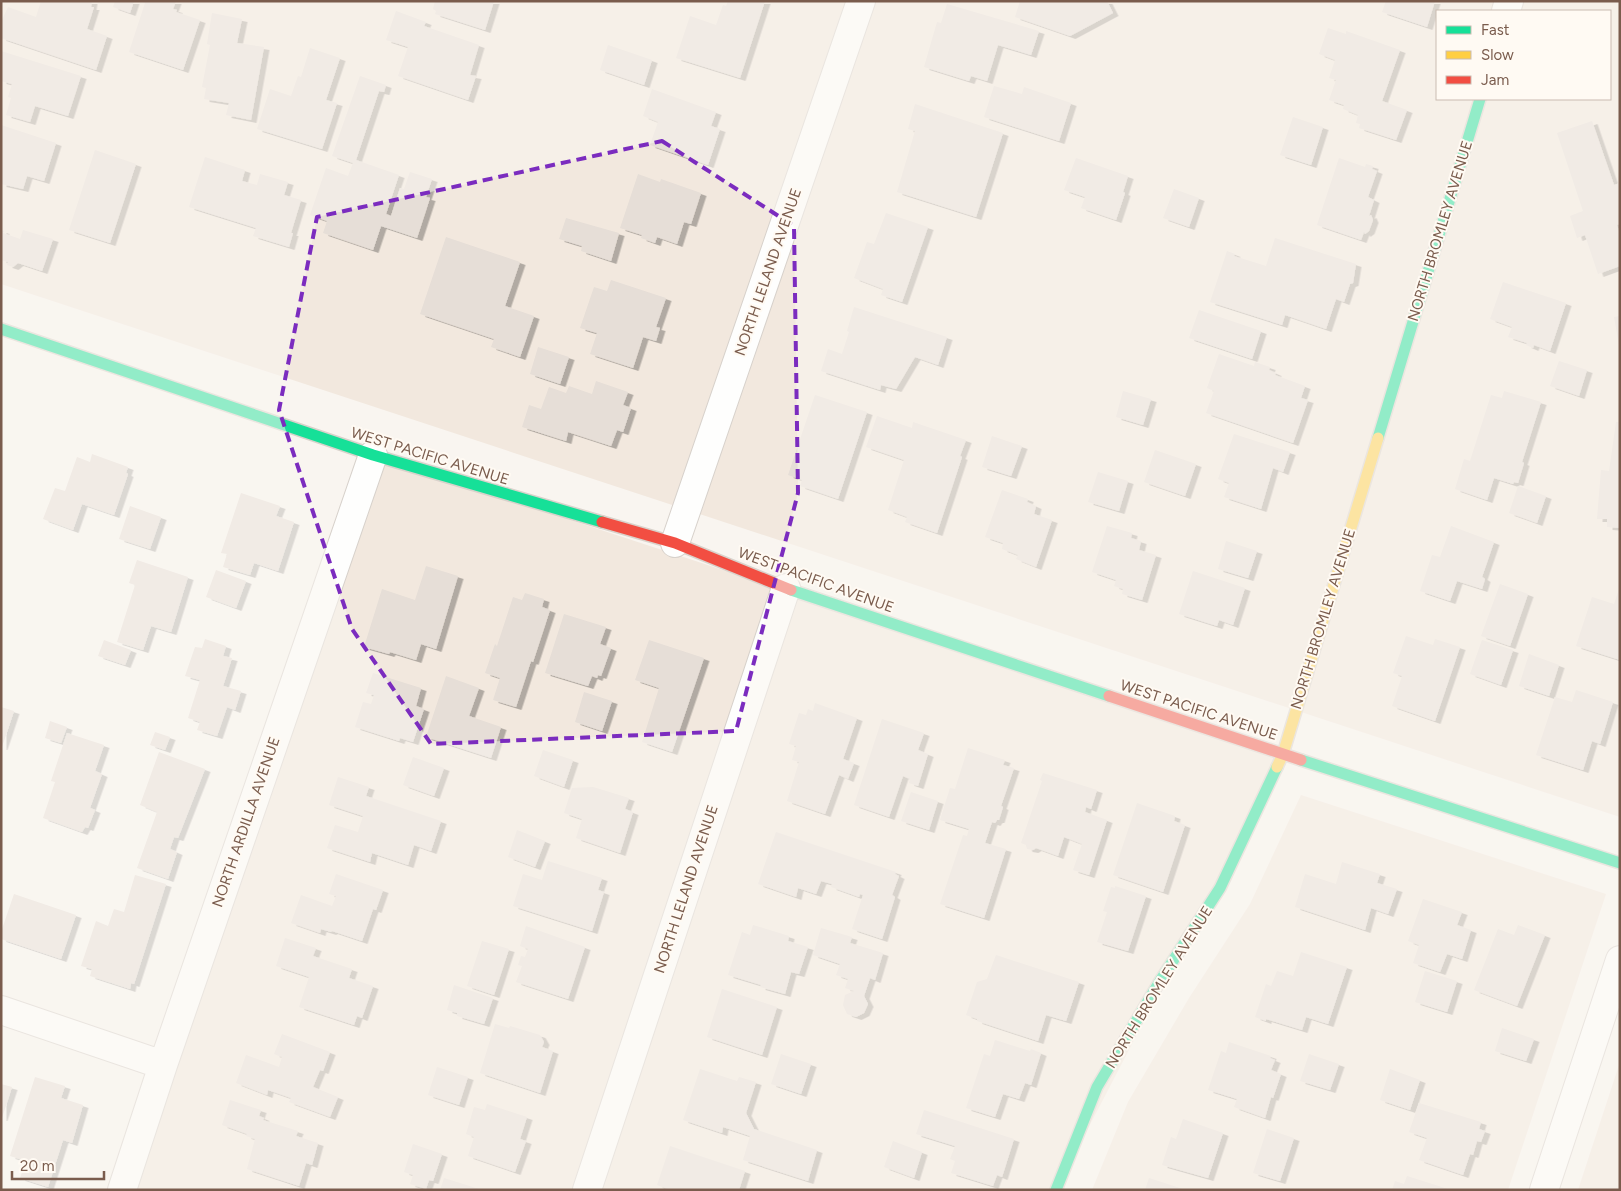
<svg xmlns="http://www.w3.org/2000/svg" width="1621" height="1191" font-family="Figtree,sans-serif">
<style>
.residential{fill:#f2e8de;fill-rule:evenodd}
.building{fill:#e6ded7;filter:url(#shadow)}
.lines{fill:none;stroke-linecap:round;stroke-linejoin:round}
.street-casing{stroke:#d7d1cb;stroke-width:30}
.fast-casing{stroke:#d9d2cb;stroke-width:14}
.slow-casing{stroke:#d9d2cb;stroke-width:14}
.jam-casing{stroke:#d9d2cb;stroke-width:14}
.street{stroke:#fefefd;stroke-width:28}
.fast{stroke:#16e098;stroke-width:11}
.slow{stroke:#ffcf43;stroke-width:11}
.jam{stroke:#f24e42;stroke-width:11}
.marked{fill:none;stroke:#7b2cbf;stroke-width:4;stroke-dasharray:10 6;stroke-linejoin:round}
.labels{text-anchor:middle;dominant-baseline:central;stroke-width:4;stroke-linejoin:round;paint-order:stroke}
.street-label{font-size:15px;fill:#7a5c4d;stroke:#fffaf3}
</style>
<defs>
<filter id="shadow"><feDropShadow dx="5.5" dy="3" stdDeviation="0" flood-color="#0004"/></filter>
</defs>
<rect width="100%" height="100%" fill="#f9f5f0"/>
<path class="residential" d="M1,1H1620V817L1,284ZM1437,11H1610V99H1437Z
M373,455L1283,754L1056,1190H122Z
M1301,795L1606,894L1508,1190H1092L1128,1102L1189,998L1250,904Z
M1620,1062V1190H1578Z"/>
<path class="building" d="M41,1H92L91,7H94L87,29L107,36L96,70L1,38V22L8,7L36,17Z
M115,1H134L130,13L113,7Z
M141,1H176L173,9L177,10L176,12L200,20L183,70L129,52L145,3Z
M435,1H494L485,30L435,14L436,11L433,9Z
M728,1H765L740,78L676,58L690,16L716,25L723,5L726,6Z
M1020,1H1107L1113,13L1070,36L1015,17Z
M1386,1H1435L1427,27L1382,12Z
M947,4L1039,31L1031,55L998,45L987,81L971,76L969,81L924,67L937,22L941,23Z
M396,11L426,22L424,26L479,45L470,75L476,76L468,100L398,76L408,47L386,40Z
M212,13L242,19L237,43L264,47L251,120L226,115L229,103L204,99L206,88L202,87L210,45L207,44Z
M1328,28L1346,34V31L1400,50L1382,101L1407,110L1396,140L1359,128L1360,124L1356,123L1358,115L1343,109L1344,105L1329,100L1336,80L1329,78L1335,60L1319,54Z
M608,45L652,60L644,85L600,70Z
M310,48L340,58L326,100L337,103L322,149L257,129L270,89L291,96L298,76L301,77Z
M1,51L81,76L68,116L35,106L30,122L6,115L11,98L8,97L12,84L1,81Z
M360,76L386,85L384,92L379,91L356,160L399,175L386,214L391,216L400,188L404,189L410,172L432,179L426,197L430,198L417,238L381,226L373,250L323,233L327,221L310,215L326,168L348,176L353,163L332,156Z
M994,86L1022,94L1024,87L1071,103L1059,141L984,117Z
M652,89L716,112L711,126L720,129L708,165L650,145L658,122L643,116Z
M915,104L1003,133L976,217L897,192L915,131L908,129Z
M1293,117L1323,127L1311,165L1280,155Z
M1592,121L1614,185L1620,183V224L1617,225L1620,234V266L1598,274L1585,235L1577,238L1570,216L1583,211L1557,133Z
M1,125L56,143L44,181L27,176L23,189L1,184Z
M95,150L136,164L110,243L69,230Z
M205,157L245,170L242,181L257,185L260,174L288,182L284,195L301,200L291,233H293L289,247L253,236L256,228L189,207Z
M1076,158L1128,176L1123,192L1125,193L1116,220L1081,208L1085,197L1064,190Z
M1339,158L1365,167L1366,164L1373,166L1372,169L1377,171L1368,197L1374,200L1369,216L1371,215L1373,220L1369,231L1365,234L1364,232L1361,240L1317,225Z
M638,174L660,182L661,179L701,193L691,224L684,222L677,244L657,237L655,243L641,238L642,235L620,228Z
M1174,189L1199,198L1189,227L1163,218Z
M886,213L928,227L902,302L881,295L883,289L854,278L867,242L874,244Z
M566,218L619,233L611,261L581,251L582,246L559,239Z
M1,230L4,231L3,233L20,239L23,230L53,239L42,271L18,263L13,267L7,265L8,262L1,260Z
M446,237L520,262L505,306L534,316L520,357L491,347L494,339L420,314Z
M1275,238L1356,264L1353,283L1350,284L1344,302L1336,299L1326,329L1285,315L1282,325L1210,302L1227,251L1235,254L1234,256L1266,266Z
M611,280L666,298L656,327L660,328L656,341L643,337L633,368L590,354L597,333L580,328L594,287L607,291Z
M1503,282L1566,303L1550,351L1534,345L1533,348L1526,345L1527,343L1508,337L1512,327L1490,319Z
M854,307L947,337L938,365L915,357L896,389L881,385L880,390L821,371L828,349L842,354L849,332L847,331Z
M1199,310L1261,331L1252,359L1189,338Z
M1620,316V345H1619L1614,317Z
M538,347L569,357L560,384L530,374Z
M1219,354L1254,366L1255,362L1270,367L1269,370L1276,373L1275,375L1305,386L1301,398L1308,400L1293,443L1206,413L1214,391L1207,388Z
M1559,361L1587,370L1579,396L1550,386Z
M596,381L628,392L623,405L631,408L623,432L617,430L611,446L568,432L566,441L522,427L529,405L541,409L549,387L566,393L569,386L592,394Z
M1123,391L1151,399L1143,425L1116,417Z
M1504,391L1541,402L1522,462L1524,463L1518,483L1514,482L1513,484L1494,478L1487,500L1455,489L1464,459L1470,461L1491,395L1502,398Z
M815,395L867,412L838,499L800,486L802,480L788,475Z
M877,416L912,428L913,422L966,440L960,456L962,457L937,533L905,522L907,517L888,510L904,460L866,447Z
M1616,422H1620V528L1607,527V519H1597L1601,470L1609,471Z
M1234,434L1290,452L1283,472L1273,468L1261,509L1224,497L1229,483L1218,479Z
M992,436L1022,446L1011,476L982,467Z
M1155,450L1196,464L1185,496L1144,482Z
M92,454L128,467L126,473L128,474L114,515L82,504L73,530L43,519L55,488L65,491L77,457L90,462Z
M1098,472L1128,481L1119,511L1088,502Z
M1518,486L1546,496L1537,523L1509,513Z
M1002,490L1028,499L1027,502L1036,506L1034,514L1052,520L1036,567L1016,559L1018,555L1002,549L1003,543L985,537Z
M241,493L280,506L276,516L294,522L278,571L254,563L250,575L223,567L227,554L221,553Z
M130,506L161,517L150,549L119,539Z
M1107,526L1132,533L1131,538L1141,541L1139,550L1156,555L1142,600L1122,594L1123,589L1114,586L1116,580L1092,572Z
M1451,526L1494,542L1482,577L1485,579L1482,589L1457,581L1450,601L1420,591L1432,555L1440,557Z
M1226,541L1257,551L1248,578L1218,569Z
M137,560L188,577L171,632L151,626L143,650L117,642L135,585L129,583Z
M426,566L458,576L436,649L421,644L416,660L390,652L389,654L364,647L382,589L415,600Z
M216,570L246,581L236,608L206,597Z
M1193,571L1245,588L1233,625L1219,620L1217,626L1179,614Z
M1500,584L1528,594L1510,646L1481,636Z
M1620,586V660L1576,646L1592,597L1614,604Z
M525,593L544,599L542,607L550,610L533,662L531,661L516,707L493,700L500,678L485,673L495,644L497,646L513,597L522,600Z
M564,614L606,627L600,644L611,648L601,676L598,675L597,678L592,676L588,686L545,673Z
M1406,636L1433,645L1435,639L1460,647L1435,721L1392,706L1402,676L1393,673Z
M205,639L226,646L223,656L232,658L223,686L241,691L235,710L227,707L217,736L197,730L200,722L188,718L200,680L185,676L195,647L202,648Z
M104,640L131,650L125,665L98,656Z
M649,640L704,658L672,752L642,742L659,688L635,680Z
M1482,640L1513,650L1501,685L1470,674Z
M1529,654L1559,665L1549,696L1519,686Z
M373,673L421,688L416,706L424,709L413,742L400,738L399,741L355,727L363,702L371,704L374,695L366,693Z
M446,676L479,688L469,716L501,727L491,758L426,737Z
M1576,690L1613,702L1600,744L1592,741L1583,770L1536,755L1555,697L1572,702Z
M584,692L612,701L602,731L575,722Z
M815,703L857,718L843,759L854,763L848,779L839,775L825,814L787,801L799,762L792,760L796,746L789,744L799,713L806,715L808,709L813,711Z
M1,707L14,711L2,747H1Z
M882,719L924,733L918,750L928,754L918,786L909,783L910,779L903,776L889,817L854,805Z
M50,721L67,727L61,743L45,738Z
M155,732L170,737L165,750L150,745Z
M67,733L104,745L95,771L102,774L90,808L95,810L88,828L85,827L82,832L43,818L55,782L51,781Z
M968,748L1005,760L1003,765L1014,768L1001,806L1003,807L999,820H997L995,823L992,822L985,843L1006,849L984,918L940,904L963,835L967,836L969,829L940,820L950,788L955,789Z
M543,750L573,760L564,787L534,776Z
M159,752L205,769L178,838L174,837L170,849L177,852L168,879L137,868L157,812L140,805Z
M413,757L444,768L434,796L403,785Z
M1043,773L1097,790L1091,809L1086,807L1085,812L1107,820L1089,875L1073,870L1082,844L1064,837L1058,856L1036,848L1033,850L1027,849L1026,845L1021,843L1042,781L1040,780Z
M338,777L369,787L366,796L441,821L431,851L414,845L408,865L372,853L370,862L327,848L335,825L358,832L363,816L329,805Z
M593,787L629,798L625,809L633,812L620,853L576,838L582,819L564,813L572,788Z
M911,792L938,801L929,830L901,821Z
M1137,803L1175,816L1174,821L1185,825L1163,892L1113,875Z
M517,830L545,841L535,867L508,857Z
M776,832L896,872L895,874L899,876L892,895L895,897L882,939L852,929L863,895L860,894L859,897L831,887L832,884L821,881L816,894L798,888L796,897L758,884Z
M548,861L602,878L598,890L604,892L592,931L513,906L523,874L542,880Z
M1342,862L1380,874L1377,883L1397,889L1388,914L1371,908L1365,930L1295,907L1305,874L1336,884Z
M336,874L383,890L376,910L373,909L362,941L332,931L331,932L321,929L320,933L291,923L301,895L332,906L336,896L329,894Z
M135,875L166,884L134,984L131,983L130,989L90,976L92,969L81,966L96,921L108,926L114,909L124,912Z
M1115,886L1146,896L1128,951L1097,942L1107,912L1103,911L1111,887L1115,888Z
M14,894L76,915L61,959L1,939V932Z
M1423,899L1462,912L1457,925L1471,930L1462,959L1447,954L1440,972L1413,963L1419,945L1408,941Z
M753,925L789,936L788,941L808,947L799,974L791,972L785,994L760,987L761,985L728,975L742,932L750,935Z
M1518,925L1545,935L1517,1006L1474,990L1498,929L1514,935Z
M526,926L585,947L568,999L516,982L522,966L518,965L521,956L525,957L528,949L520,946Z
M821,928L852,937L850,943L883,953L875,980L870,978L864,996L868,1004L864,1013L856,1017L847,1014L843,1005L845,995L854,991L845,988L848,979L836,975L840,964L813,955Z
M285,938L316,948L313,956L352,969L349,978L373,986L362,1018L357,1016L354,1025L299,1007L309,977L276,966Z
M482,941L509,949L494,995L467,986Z
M1301,952L1347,967L1328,1024L1306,1017L1302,1030L1266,1019V1021L1255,1017L1266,984L1271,986L1277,971L1293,976Z
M996,955L1079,982L1066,1021L1046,1015L1038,1041L977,1021V1019L966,1015L977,982L987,979Z
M1425,971L1457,981L1447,1012L1415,1002Z
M454,985L493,998L484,1024L457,1016V1013L447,1010Z
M722,989L777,1007L762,1055L707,1037Z
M495,1024L509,1028L510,1026L540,1035L544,1042L542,1047L553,1051L540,1093L480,1073Z
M1502,1028L1534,1039L1526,1061L1495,1051Z
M282,1034L330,1052L323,1071L320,1070L313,1087L338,1097L330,1117L289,1102L291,1098L268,1090L267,1095L236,1083L246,1055L279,1067L282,1057L274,1054Z
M995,1040L1030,1051L1031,1049L1041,1053L1031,1085L1025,1083L1019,1099L1003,1094L995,1117L966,1108L984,1054L990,1056Z
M1229,1042L1271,1056L1270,1058L1275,1060L1271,1070L1281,1074L1273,1098L1271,1097L1265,1118L1234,1107L1237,1099L1208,1090L1221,1051L1226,1053Z
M781,1054L811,1064L801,1094L771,1084Z
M1309,1054L1339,1064L1330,1090L1300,1081Z
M437,1067L468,1077L459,1105L428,1095Z
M700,1069L737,1081L739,1077L756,1082L746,1113L754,1129L817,1150L808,1181L743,1160L750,1136L723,1127L722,1133L683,1120Z
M1390,1069L1420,1080L1410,1110L1380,1100Z
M35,1077L65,1086L61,1098L83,1105L72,1143L63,1140L48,1187L20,1178L26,1161L10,1156Z
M1,1084L12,1087L2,1118H1Z
M230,1100L261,1110L259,1116L264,1118L263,1120L298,1131L296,1136L318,1143L312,1165L306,1163L299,1186L247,1169L255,1139L246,1136L247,1134L222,1125Z
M1419,1103L1481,1122L1479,1129L1485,1131L1481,1142L1477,1141L1473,1155L1470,1154L1463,1175L1419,1160L1427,1138L1409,1132Z
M487,1104L527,1117L520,1139L526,1141L515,1172L468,1156L474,1137L466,1134L474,1107L485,1110Z
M924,1110L1014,1139L1002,1177L997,1175L993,1186L951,1173L955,1161L950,1159L955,1146L916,1134Z
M1183,1119L1223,1133L1208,1178L1162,1165L1171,1137L1176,1139Z
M1267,1129L1294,1138L1280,1181L1253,1173Z
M893,1141L922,1152L914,1178L884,1167Z
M413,1144L442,1154L433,1181L429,1180L426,1189L410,1184L413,1175L404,1172Z
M670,1146L745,1171L739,1190H670L657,1185Z
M1407,1176L1448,1189V1190H1392L1395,1181L1404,1184Z
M444,1178L479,1189V1190H440Z
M1149,1178L1183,1189V1190H1145Z"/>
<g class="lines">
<defs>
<path id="street" d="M1506,11L1509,1
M675,543L861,1
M1,1010L163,1065
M122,1190L163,1065L373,455
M587,1190L786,588
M1544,1190L1620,960"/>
<path id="fast" d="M1,329L373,455L602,522
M1378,438L1480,99
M791,590L1109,696
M1301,760L1620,863
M1056,1190L1097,1087L1160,981L1220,888L1277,767"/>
<path id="slow" d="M1277,767L1283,754L1378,438"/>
<path id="jam" d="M602,522L675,543L791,590
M1109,696L1301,760"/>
</defs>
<use href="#street" class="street-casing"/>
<use href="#fast" class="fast-casing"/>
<use href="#slow" class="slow-casing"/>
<use href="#jam" class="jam-casing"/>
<use href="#street" class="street"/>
<use href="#fast" class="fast"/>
<use href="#slow" class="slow"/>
<use href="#jam" class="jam"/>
</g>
<path d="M0 0H1621V1191H0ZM662,141L794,226L798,493L736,731L431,744L352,629L279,410L317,217Z" fill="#f9f5f0" fill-opacity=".55" fill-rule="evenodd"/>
<path class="marked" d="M662,141L794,226L798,493L736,731L431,744L352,629L279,410L317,217Z"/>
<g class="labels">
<g class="street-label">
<text transform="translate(1440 231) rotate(-73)">NORTH BROMLEY AVENUE</text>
<text transform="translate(768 272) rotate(-71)">NORTH LELAND AVENUE</text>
<text transform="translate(430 456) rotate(17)">WEST PACIFIC AVENUE</text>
<text transform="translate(816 580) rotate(20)">WEST PACIFIC AVENUE</text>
<text transform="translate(1323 619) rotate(-73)">NORTH BROMLEY AVENUE</text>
<text transform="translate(1199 710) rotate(18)">WEST PACIFIC AVENUE</text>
<text transform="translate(246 822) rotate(-71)">NORTH ARDILLA AVENUE</text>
<text transform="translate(686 889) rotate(-72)">NORTH LELAND AVENUE</text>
<text transform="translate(1159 987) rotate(-58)">NORTH BROMLEY AVENUE</text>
</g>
</g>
<rect width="1621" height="1191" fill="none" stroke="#7a5c4d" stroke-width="5"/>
<rect x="1436" y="10" width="175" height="90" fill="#fffaf3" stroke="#cabbb1"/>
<rect x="1446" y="26" width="25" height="8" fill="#16e098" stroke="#cabbb1"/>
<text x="1481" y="35" font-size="15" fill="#7a5c4d">Fast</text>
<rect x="1446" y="51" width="25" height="8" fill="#ffcf43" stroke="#cabbb1"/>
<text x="1481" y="60" font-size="15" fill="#7a5c4d">Slow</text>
<rect x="1446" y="76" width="25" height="8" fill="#f24e42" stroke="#cabbb1"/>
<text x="1481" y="85" font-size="15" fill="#7a5c4d">Jam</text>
<path d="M12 1171v8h92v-8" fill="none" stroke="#7a5c4d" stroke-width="2.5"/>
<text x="20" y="1171" font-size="15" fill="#7a5c4d" stroke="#fffaf3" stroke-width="4" paint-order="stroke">20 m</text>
</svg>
